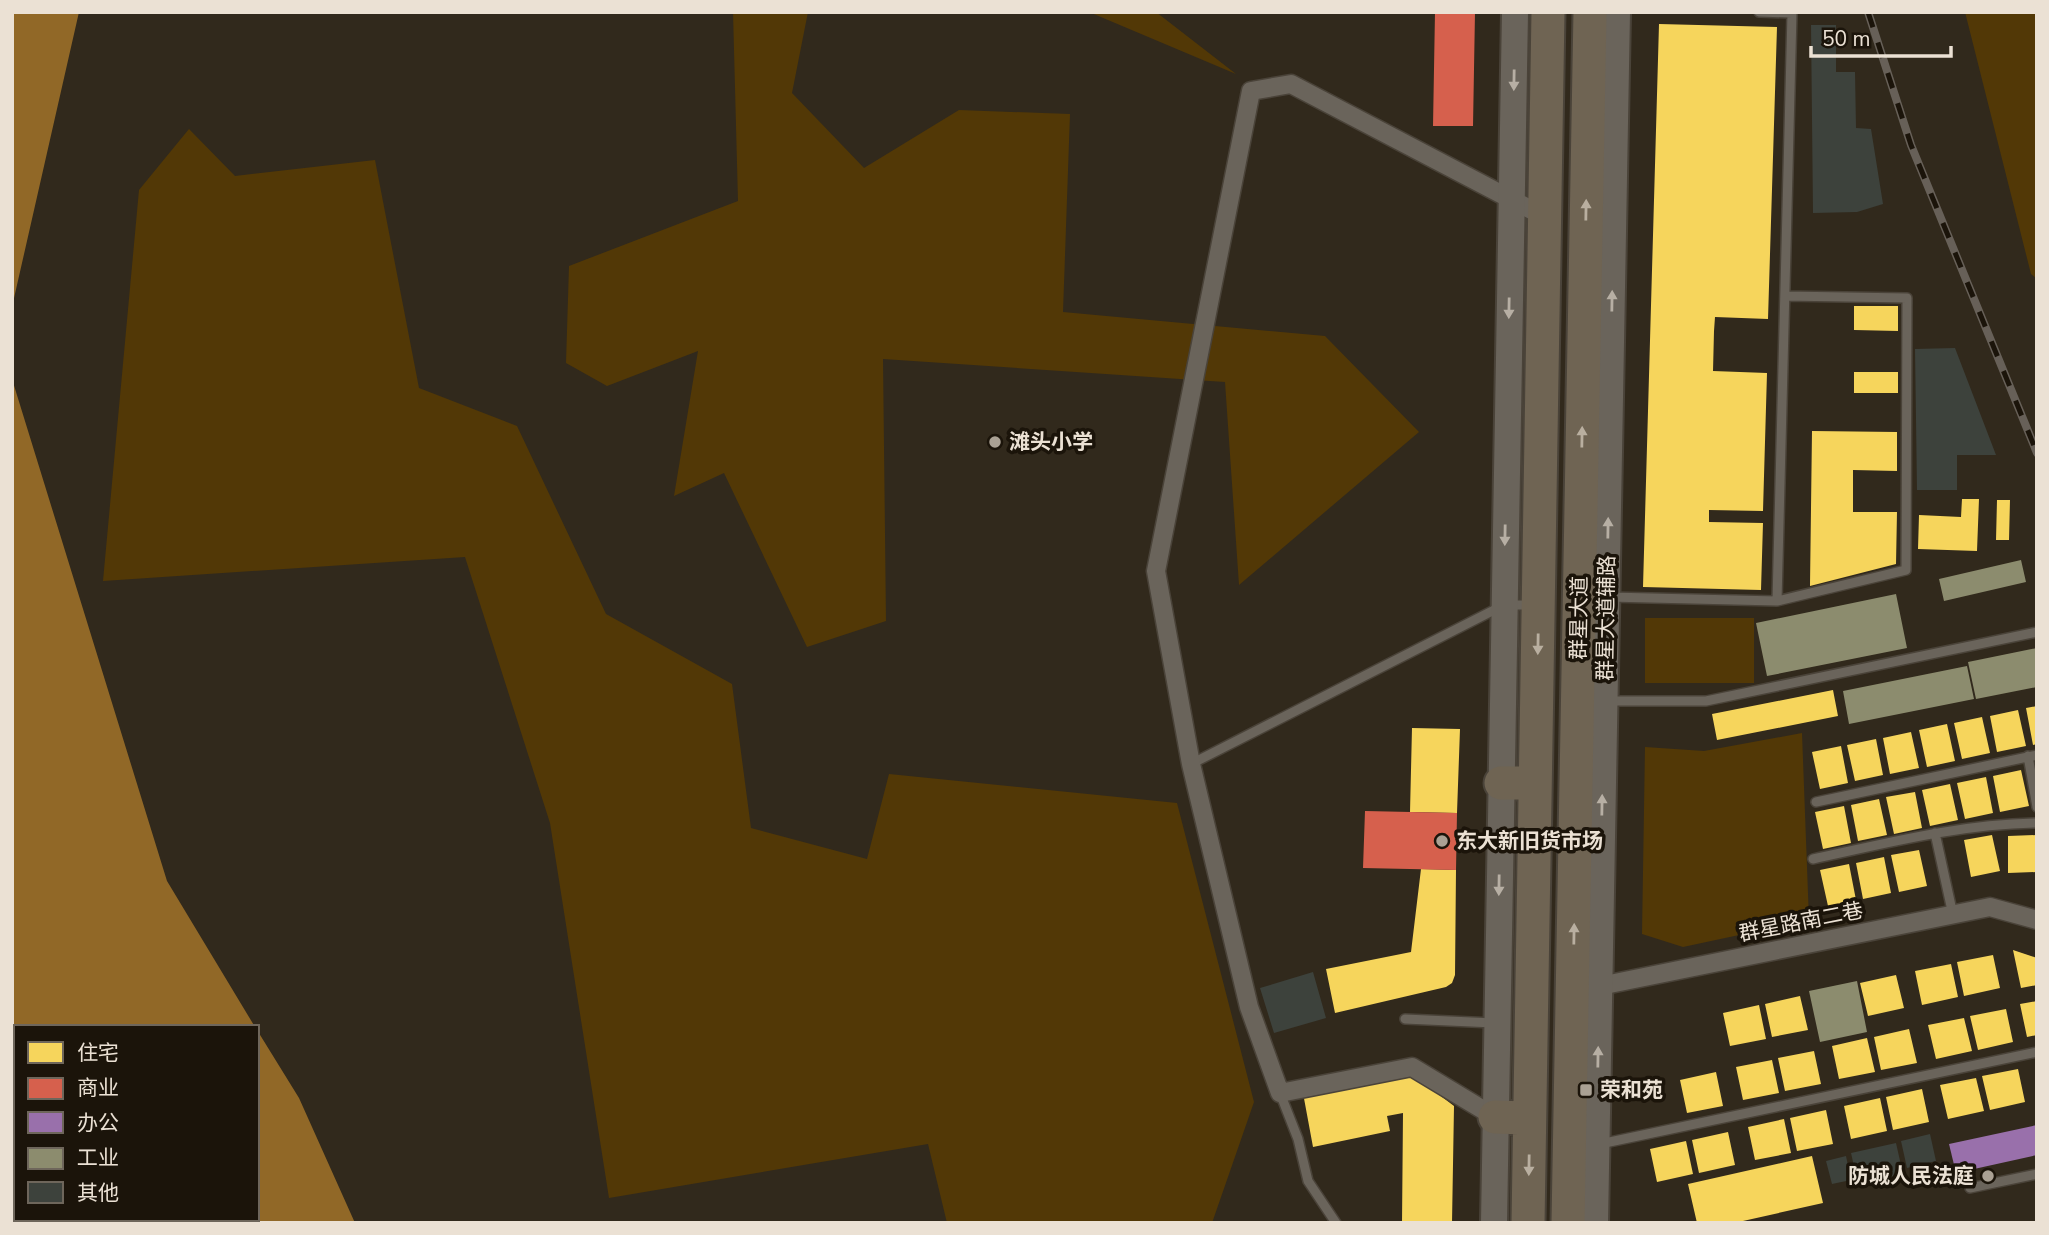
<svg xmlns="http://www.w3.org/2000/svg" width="2049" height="1235" font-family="'Nunito Sans','Noto Sans SC',sans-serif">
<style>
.green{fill:#523806}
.water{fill:#916827}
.homes{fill:#f6d55c}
.shops{fill:#d6604d}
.offices{fill:#9970ab}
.industry{fill:#8c8c6e}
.building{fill:#3d423c}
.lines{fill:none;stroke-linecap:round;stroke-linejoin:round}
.lane-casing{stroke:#4a4339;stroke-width:12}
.street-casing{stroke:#4a4339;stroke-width:21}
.secondary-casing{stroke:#4a4339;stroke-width:30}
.highway-casing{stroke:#4a4339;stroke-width:37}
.lane{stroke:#6a645b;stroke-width:9}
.street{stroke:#6a645b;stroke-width:18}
.secondary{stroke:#6a645b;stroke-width:26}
.highway{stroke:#6f6453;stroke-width:33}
.rail-casing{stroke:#676058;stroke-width:8}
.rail{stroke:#1b140a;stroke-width:5;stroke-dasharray:16;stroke-linecap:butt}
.oneway{fill:#b7afa4}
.oneway2{fill:#b9afa0}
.poi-dot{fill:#aaa194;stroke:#1b140a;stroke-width:2.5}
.labels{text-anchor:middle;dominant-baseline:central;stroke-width:7;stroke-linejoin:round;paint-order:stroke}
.poi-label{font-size:21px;font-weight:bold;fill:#ebe1d4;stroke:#1b140a;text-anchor:start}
.street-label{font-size:21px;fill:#ebe1d4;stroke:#1b140a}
</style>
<rect width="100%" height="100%" fill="#31291c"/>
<path class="green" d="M733,12H808L792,93L864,168L959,110L1070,114L1063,312L1325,336L1419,432L1239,585L1225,382L883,359L886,621L807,647L724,473L674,496L698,351L607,386L566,363L569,266L738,201Z
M1089,12H1156L1236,74Z
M1965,12H2037V279L2031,274Z
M189,129L235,176L375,160L419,388L517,426L606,614L732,684L751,828L867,859L889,774L1177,803L1254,1102L1212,1223H947L928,1144L609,1198L550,823L465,557L103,581L139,190Z
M1645,618H1754V683H1645Z
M1802,733L1809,920L1683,947L1642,934L1645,747L1704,751Z"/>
<path class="water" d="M12,12H79L12,307Z
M12,379L167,881L255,1027H16V1219H257V1030L299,1098L355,1223H12Z"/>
<path class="homes" d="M1659,24L1777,27L1768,319L1715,317L1714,331L1713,371L1767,373L1763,511L1709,510V522L1763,523L1761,590L1643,587Z
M1854,306H1898V331L1854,330Z
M1854,372H1898V393H1854Z
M1812,431L1897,432V471L1853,470V512H1897L1896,564L1810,586Z
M1962,499H1979L1977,551L1918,549L1919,515L1961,517Z
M1997,500H2010L2009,540H1996Z
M1833,690L1838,716L1717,740L1712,714Z
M2037,706V744L2033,745L2026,708Z
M2018,710L2026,746L1997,752L1990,716Z
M1982,717L1990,753L1962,759L1954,723Z
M1947,724L1955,761L1927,767L1919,730Z
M1412,728L1460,729L1457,813L1410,812Z
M1911,732L1919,768L1890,774L1883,738Z
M1876,739L1883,775L1855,781L1847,745Z
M1841,746L1848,783L1820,789L1812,752Z
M2021,770L2029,806L2000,812L1993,776Z
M1986,777L1993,813L1965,819L1957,783Z
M1950,784L1958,820L1930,826L1922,790Z
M1915,792L1922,828L1894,834L1886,797Z
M1879,799L1887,835L1858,841L1851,805Z
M1844,806L1851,843L1823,849L1815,812Z
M1992,835L2000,871L1971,877L1964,840Z
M2037,835V872L2008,873V836Z
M1919,850L1927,886L1899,892L1891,855Z
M1884,857L1891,893L1863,899L1856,863Z
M1849,864L1856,900L1828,906L1820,870Z
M1421,869L1456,870L1455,975L1452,983L1446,987L1335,1013L1326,969L1411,952Z
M2013,950L2037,958V985L2021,988Z
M1993,955L2000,988L1964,996L1957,962Z
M1951,964L1958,997L1922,1005L1915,971Z
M1896,975L1904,1008L1868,1016L1860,983Z
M1800,996L1808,1030L1772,1037L1765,1004Z
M2037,1001V1035L2027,1037L2020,1004Z
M1759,1005L1766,1039L1730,1046L1723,1013Z
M2006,1009L2013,1042L1978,1050L1970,1016Z
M1964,1018L1972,1051L1936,1059L1928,1025Z
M1909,1029L1917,1063L1881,1070L1874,1037Z
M1867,1038L1875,1072L1839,1079L1832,1046Z
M1814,1051L1821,1084L1785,1091L1778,1058Z
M1772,1060L1779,1093L1743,1100L1736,1067Z
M2018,1069L2025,1102L1990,1110L1982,1076Z
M1409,1072L1454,1106L1452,1223H1402L1403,1113L1387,1116L1390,1131L1313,1147L1303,1093Z
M1716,1072L1723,1106L1687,1113L1680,1080Z
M1976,1078L1984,1111L1948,1119L1940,1085Z
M1922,1089L1929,1122L1893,1130L1886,1097Z
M1880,1098L1887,1131L1851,1139L1844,1106Z
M1826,1110L1833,1144L1797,1151L1790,1118Z
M1784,1119L1791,1153L1755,1160L1748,1127Z
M1728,1132L1735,1165L1699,1173L1692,1140Z
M1686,1141L1693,1174L1657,1182L1650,1149Z
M1812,1156L1823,1203L1734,1223H1697L1688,1184Z"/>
<path class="shops" d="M1435,12H1475L1473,126H1433Z
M1365,811L1457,813L1456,870L1363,868Z"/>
<path class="offices" d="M2037,1125V1155L1956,1173L1949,1144Z"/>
<path class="industry" d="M2021,560L2026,582L1944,601L1939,579Z
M1896,594L1907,648L1767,676L1756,623Z
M2037,648V687L1976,699L1968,662Z
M1967,666L1974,699L1849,724L1843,691Z
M1857,981L1867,1032L1820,1042L1809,991Z"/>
<path class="building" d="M1811,25H1836V72H1855L1856,128L1871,129L1883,204L1857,212L1813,213Z
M1955,348L1996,455H1957V490H1917L1915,349Z
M1313,972L1326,1018L1274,1033L1260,988Z
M1930,1134L1936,1161L1907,1168L1901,1141Z
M1896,1143L1903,1174L1858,1184L1851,1153Z
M1846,1156L1851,1180L1832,1184L1826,1161Z"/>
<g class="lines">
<defs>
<path id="lane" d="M1759,12L1792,13L1777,601
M1609,597L1777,601L1906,570L1907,298L1785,296
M1608,701H1706L2037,632
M2028,756L2037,807
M1191,764L1504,605H1533
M1816,802L2037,755
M1935,833L1953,915
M1813,859C1887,843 1961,824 2037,823
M1405,1019L1494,1023
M1280,1093L1298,1139L1308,1181L1336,1223
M1600,1144L2037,1052
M1970,1188L2037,1174"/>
<path id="street" d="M1590,988L1990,907L2037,920
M1495,1117L1412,1067L1280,1093L1249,1007L1191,764L1156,571L1251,91L1291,84L1545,217"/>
<path id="secondary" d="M1494,1223L1515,12
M1595,1223L1617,12"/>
<path id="highway" d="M1501,783H1535
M1495,1117L1529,1118
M1528,1223L1548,12
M1568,1223L1590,12"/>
</defs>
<use href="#lane" class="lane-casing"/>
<use href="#street" class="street-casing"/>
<use href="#secondary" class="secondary-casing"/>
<use href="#highway" class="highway-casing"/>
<use href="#lane" class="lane"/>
<use href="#street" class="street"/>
<use href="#secondary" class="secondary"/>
<use href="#highway" class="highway"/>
<defs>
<path id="rail" d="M1868,12L1911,145L2037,453"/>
</defs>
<use href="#rail" class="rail-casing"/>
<use href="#rail" class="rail"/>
</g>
<defs><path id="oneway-solid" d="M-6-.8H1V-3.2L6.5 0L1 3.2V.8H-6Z" transform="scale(1.75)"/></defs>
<g class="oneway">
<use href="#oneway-solid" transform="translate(1514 80) rotate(91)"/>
<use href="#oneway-solid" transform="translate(1612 301) rotate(-89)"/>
<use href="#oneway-solid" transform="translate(1509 308) rotate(91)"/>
<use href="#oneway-solid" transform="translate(1608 528) rotate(-89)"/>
<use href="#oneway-solid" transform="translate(1505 535) rotate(91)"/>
<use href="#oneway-solid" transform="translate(1602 805) rotate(-89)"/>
<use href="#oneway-solid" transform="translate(1499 885) rotate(91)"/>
<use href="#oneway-solid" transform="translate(1598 1057) rotate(-89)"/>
</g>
<g class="oneway2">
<use href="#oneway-solid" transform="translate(1586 210) rotate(-89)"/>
<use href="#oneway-solid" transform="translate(1582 437) rotate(-89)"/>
<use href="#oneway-solid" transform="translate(1538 644) rotate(91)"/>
<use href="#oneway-solid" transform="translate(1574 934) rotate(-89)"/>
<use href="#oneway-solid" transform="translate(1529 1165) rotate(91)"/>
</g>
<g class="poi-dot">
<circle cx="995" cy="442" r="7"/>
<circle cx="1442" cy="841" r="7"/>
<rect x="1579" y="1083" width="14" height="14" rx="3.5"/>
<circle cx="1988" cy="1176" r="7"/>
</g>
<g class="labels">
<g class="poi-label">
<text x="1009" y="442">滩头小学</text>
<text x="1456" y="841">东大新旧货市场</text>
<text x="1600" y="1090">荣和苑</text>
<text x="1974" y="1176" text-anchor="end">防城人民法庭</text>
</g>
<g class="street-label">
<text transform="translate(1579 618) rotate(-89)">群星大道</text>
<text transform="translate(1606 618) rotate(-89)">群星大道辅路</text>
<text transform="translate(1801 922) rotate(-11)">群星路南二巷</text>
</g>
</g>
<rect width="2049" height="1235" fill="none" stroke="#ebe1d4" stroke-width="28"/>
<rect x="14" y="1025" width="245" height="196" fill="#1b140a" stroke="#6e665b" stroke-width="2"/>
<rect x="28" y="1042" width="35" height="21" fill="#f6d55c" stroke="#6e665b" stroke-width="2"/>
<text x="77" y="1060" font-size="21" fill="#ebe1d4">住宅</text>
<rect x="28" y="1078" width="35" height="21" fill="#d6604d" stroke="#6e665b" stroke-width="2"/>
<text x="77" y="1095" font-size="21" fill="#ebe1d4">商业</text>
<rect x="28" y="1112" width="35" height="21" fill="#9970ab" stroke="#6e665b" stroke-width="2"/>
<text x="77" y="1130" font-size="21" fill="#ebe1d4">办公</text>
<rect x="28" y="1148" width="35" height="21" fill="#8c8c6e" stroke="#6e665b" stroke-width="2"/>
<text x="77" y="1165" font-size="21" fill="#ebe1d4">工业</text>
<rect x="28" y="1182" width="35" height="21" fill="#3d423c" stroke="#6e665b" stroke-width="2"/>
<text x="77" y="1200" font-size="21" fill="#ebe1d4">其他</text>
<path d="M1811 46v10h140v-10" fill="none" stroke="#ebe1d4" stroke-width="3.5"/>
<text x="1822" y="46" font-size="21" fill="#ebe1d4" stroke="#1b140a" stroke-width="5" paint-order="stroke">50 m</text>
</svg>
